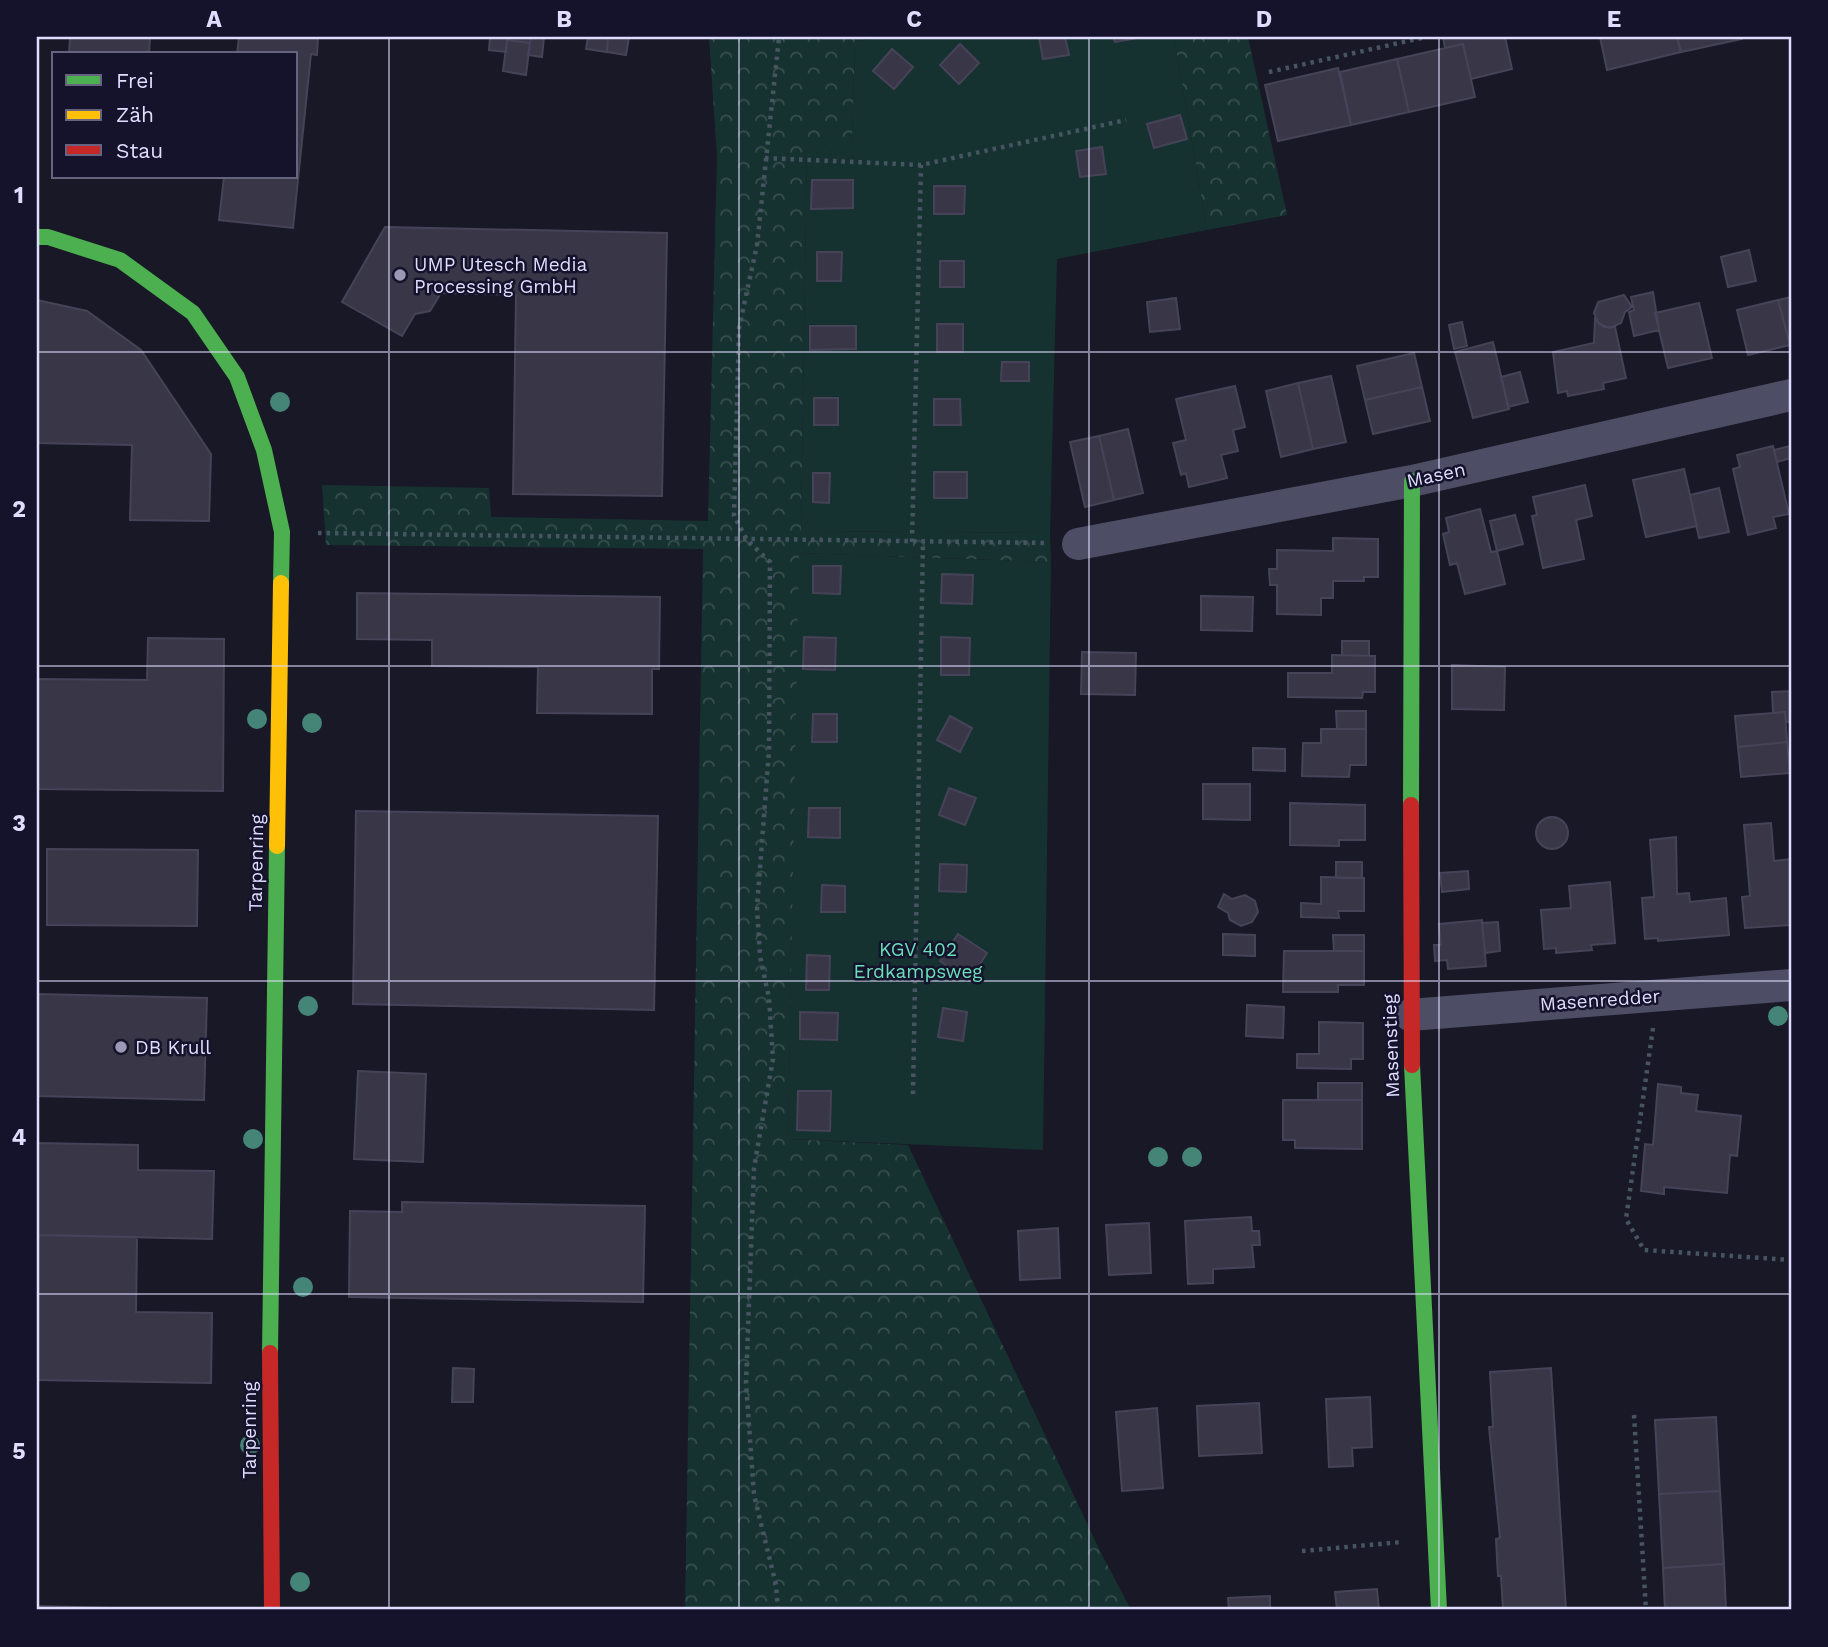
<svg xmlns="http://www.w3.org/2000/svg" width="1828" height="1647" font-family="'Work Sans',sans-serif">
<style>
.green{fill:#163230}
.forest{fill:url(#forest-crowns)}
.building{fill:#383647;stroke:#464358;stroke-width:2}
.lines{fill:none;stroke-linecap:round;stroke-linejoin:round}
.path{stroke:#475462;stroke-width:4.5;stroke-dasharray:3.5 5;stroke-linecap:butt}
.street{stroke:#4d4e66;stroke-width:32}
.fast{stroke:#4caf50;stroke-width:16}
.slow{stroke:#ffc107;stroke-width:16}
.jam{stroke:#c62828;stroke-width:16}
.tree{fill:#458577}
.grid{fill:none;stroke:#dfddfe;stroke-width:2;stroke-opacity:0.55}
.poi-dot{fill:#9a98b2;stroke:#15122c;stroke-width:2.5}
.labels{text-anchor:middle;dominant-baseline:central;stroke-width:5;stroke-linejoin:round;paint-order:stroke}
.poi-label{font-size:19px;fill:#dfddfe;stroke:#15122c;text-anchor:start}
.street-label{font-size:19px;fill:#dfddfe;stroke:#15122c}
.park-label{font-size:19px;fill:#69dfba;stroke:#15122c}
.neatline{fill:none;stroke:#dfddfe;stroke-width:2.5}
.grid-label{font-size:23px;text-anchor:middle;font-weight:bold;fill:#dfddfe}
</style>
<defs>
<pattern id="forest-crowns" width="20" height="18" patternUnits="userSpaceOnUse" patternTransform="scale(1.75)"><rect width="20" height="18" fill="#163230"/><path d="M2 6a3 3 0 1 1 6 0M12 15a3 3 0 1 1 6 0" fill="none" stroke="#374f4f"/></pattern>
</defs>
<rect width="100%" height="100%" fill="#191826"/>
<path class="green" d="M884,37H1174L1207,230L1057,259L1050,533L801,531L807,145L852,146L855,41Z
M798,553L1051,562L1043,1150L788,1139Z"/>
<path class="forest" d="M709,37H884L855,41L852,146H807L801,531L1050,533L1051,562L799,553L788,1139L908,1145L1100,1551L1131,1610H685L703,549L326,545L322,485L489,488L491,517L708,521L717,157Z
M1174,37H1248L1287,215L1207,230Z"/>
<path class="building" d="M70,37H150L149,54H69Z
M239,37H318L317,55L311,54L293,228L219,220L224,177H296V54H237Z
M490,37H531L530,43L507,40L506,52L489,50Z
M531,37H544L542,57L528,55Z
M588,37H608L607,52L586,49Z
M608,37H629L626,55L607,52Z
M1039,37H1065L1069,55L1043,59Z
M1113,37H1144L1115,42Z
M1443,37H1505L1512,69L1471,79L1463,44L1445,48Z
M1600,37H1677L1681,52L1607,70Z
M1677,37H1742V39L1681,52Z
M507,40L530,43L526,75L503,71Z
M960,44L979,63L959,84L940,65Z
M1463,44L1475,97L1409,112L1397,59Z
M892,49L913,67L894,89L873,71Z
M1397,59L1409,112L1351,125L1340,72Z
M1338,68L1351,125L1278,141L1265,85Z
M1180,115L1187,139L1154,148L1147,124Z
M1102,147L1106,174L1080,177L1076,151Z
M812,180H853V208L811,209Z
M934,186H965L964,214H934Z
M385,227L667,233L662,496L513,494L516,295L441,293L430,311L415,314L402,336L342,302Z
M1749,250L1756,281L1728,287L1721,257Z
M817,252H842L841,281H817Z
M940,261H964V287H940Z
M1653,292L1659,330L1634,336L1629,312L1634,310L1631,297Z
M1624,295L1632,307L1625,312L1621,323L1610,328L1599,324L1594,313L1598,302Z
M1791,297V340L1789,341L1778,300Z
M1176,298L1180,329L1150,332L1147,302Z
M37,300L87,311L141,350L211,454L209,521L130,520L132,445L37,443Z
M1778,300L1790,345L1748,355L1737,310Z
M1699,303L1712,358L1668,368L1655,313Z
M1595,319L1604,327H1615L1626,378L1603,383L1604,389L1568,396L1567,391L1558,393L1553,352L1594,343Z
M1462,322L1467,346L1454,349L1449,325Z
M937,324H963V352H937Z
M810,326H856V349L810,350Z
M1493,342L1509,409L1473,418L1455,352Z
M1414,353L1422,387L1365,400L1357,366Z
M1002,362H1029V381H1001Z
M1520,372L1528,402L1508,407L1501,377Z
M1331,376L1346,442L1313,449L1298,383Z
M1298,383L1313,449L1281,457L1266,391Z
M1235,386L1245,427L1233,430L1238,451L1221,455L1227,478L1189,487L1186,473L1181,475L1173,443L1186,440L1176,399Z
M1422,387L1430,421L1373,434L1365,400Z
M814,398H838V425H814Z
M934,399H960L961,425H934Z
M1128,429L1143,493L1114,500L1099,436Z
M1099,436L1114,500L1085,507L1070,442Z
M1791,442V458L1777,462L1774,450L1790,446Z
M1773,446L1789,514L1773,517L1776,528L1748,535L1733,469L1740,467L1737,455Z
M1684,469L1697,526L1646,537L1633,480Z
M934,472H967V498H934Z
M813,473H830L829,503L813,502Z
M1585,485L1592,516L1576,520L1584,559L1543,568L1532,516L1537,515L1533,497Z
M1719,488L1729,532L1699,538L1690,495Z
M1480,509L1491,552L1497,551L1505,584L1465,594L1457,563L1450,565L1443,534L1449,532L1446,518Z
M1515,515L1523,544L1497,551L1490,521Z
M1333,538L1378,539V577H1364V581H1333V598H1321V615L1277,614V585H1270L1269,569H1277V550L1333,551Z
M813,566H841L840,594L813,593Z
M942,574L973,575L972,604L941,603Z
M357,593L660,597L659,669H652V714L537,713L538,667L432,666V640L357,639Z
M1201,596L1253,597L1252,631L1201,630Z
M804,637L836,638L835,670L803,669Z
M941,637L970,638L969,675H941Z
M148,638L224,639L223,791L37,789V679L147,680Z
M1342,641H1369V656L1342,655Z
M1082,652L1136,653L1135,695L1081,694Z
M1332,655L1375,656V692H1363L1362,698L1288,697V673H1332Z
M1452,665L1505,667L1504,710L1452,709Z
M1791,691V722H1786L1785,712L1773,713L1772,692Z
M1336,711H1366V729H1337Z
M1785,712L1787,742L1738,747L1735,716Z
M813,714H837V742H812Z
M950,716L972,728L960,752L937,740Z
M1321,729H1366V765H1350L1349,777L1302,776L1303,743H1321Z
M1787,742L1790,773L1741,777L1738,747Z
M1253,748L1285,749V771L1253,770Z
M1203,784H1250V820L1203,819Z
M949,788L976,798L965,825L939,815Z
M1290,803L1365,805V840H1339V846L1290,845Z
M809,808H840V838L808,837Z
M356,811L658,816L654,1010L353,1004Z
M1536 833a16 16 0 1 1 32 0a16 16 0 1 1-32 0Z
M1771,823L1774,861L1791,859V925L1745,928L1742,897L1750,896L1744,825Z
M1676,837L1677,894L1689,893L1690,902L1726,898L1729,935L1658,941V938L1645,939L1642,898L1654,897L1650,840Z
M47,849L198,850L197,926L47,925Z
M1336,862H1362V878H1336Z
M940,864L967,865L966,892L939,891Z
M1468,871L1469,889L1442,892L1440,873Z
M1321,877L1364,878V911H1338L1339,918L1301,917V903L1321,904Z
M1610,882L1615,943L1591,945L1592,950L1556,953V948L1544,949L1541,910L1571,908L1569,886Z
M822,885L845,886V912H821Z
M1224,894L1232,899L1245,895L1255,901L1258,912L1252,922L1241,926L1230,920L1228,913L1218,907Z
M1482,920L1486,966L1448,969L1447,960L1435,961L1434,945H1441L1439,924Z
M1498,922L1500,951L1485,953L1482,923Z
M958,934L987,953L969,981L940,961Z
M1223,934L1255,935V956L1223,955Z
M1333,935H1364V951H1334Z
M1284,951H1364V985H1338V992H1283Z
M807,955L830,956L829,990H806Z
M37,994L207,998L204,1100L37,1096Z
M1247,1005L1284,1007L1283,1038L1246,1036Z
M943,1008L967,1012L963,1041L938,1037Z
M800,1012L838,1013L837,1040L800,1039Z
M1319,1022L1363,1023V1059H1351V1069L1297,1068V1054H1319Z
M358,1071L426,1074L423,1162L354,1159Z
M1318,1083H1362V1100H1318Z
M1658,1084L1681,1087V1093L1698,1095L1696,1111L1741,1116L1737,1156L1730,1155L1727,1193L1664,1187V1194L1641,1191L1645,1144L1653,1145Z
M798,1091H831L830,1131L797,1130Z
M1283,1100H1362V1149L1295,1148V1140H1283Z
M37,1143L138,1145V1170L214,1171L212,1239L37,1235Z
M402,1202L645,1206L643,1302L349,1297L350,1211L402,1212Z
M1251,1217L1252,1231H1259L1260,1245H1252L1254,1267L1213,1269V1283L1188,1284L1185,1221Z
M1149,1223L1151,1273L1109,1275L1106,1225Z
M1058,1228L1060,1278L1020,1280L1018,1231Z
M37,1235L137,1237L136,1312L212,1313L211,1383L37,1380Z
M453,1368L474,1369L473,1402H452Z
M1551,1368L1566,1610H1503L1501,1576H1498L1496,1539L1500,1538L1489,1427H1493L1490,1372Z
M1370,1397L1372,1447L1352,1448L1353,1466L1329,1467L1326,1399Z
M1259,1403L1262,1453L1199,1456L1197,1406Z
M1157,1408L1163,1488L1122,1491L1116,1412Z
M1716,1417L1720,1491L1659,1494L1655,1420Z
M1720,1491L1724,1564L1663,1568L1659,1494Z
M1724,1564L1726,1610H1665L1663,1568Z
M1377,1589L1379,1610H1337L1335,1592Z
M1270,1596V1610H1229L1228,1598Z
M37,1606L188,1610H37Z"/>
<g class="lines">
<path class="path" d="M1269,72L1426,37
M765,158L921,165L1126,120
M318,533L1048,543
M912,542L921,165
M1653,1028L1626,1219L1644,1250L1791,1260
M913,1094L923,541
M1634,1415L1646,1610
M1302,1551L1402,1542
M778,1610L776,1585L754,1495L746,1383L754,1168L773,1059L769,998L760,956L757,907L769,751L770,562L747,540L734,516L739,328L757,245L779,37"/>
<path class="street" d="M1078,544L1412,481L1791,395
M1410,1015L1791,985"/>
<path class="fast" d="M37,237H48L120,260L193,313L237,377L264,450L282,532L281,583
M1411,805L1412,481
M1412,1065L1439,1610
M270,1353L277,846"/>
<path class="slow" d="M277,846L281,583"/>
<path class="jam" d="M1411,805L1412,1065
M270,1353L272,1610"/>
</g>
<g class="tree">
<circle cx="280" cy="402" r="10"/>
<circle cx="257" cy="719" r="10"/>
<circle cx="312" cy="723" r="10"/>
<circle cx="308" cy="1006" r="10"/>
<circle cx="1778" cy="1016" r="10"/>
<circle cx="253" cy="1139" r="10"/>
<circle cx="1158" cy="1157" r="10"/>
<circle cx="1192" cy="1157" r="10"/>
<circle cx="303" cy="1287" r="10"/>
<circle cx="250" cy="1445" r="10"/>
<circle cx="300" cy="1582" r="10"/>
</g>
<path class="grid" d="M389,37V1610M739,37V1610M1089,37V1610M1439,37V1610M37,352H1791M37,666H1791M37,981H1791M37,1294H1791"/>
<g class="poi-dot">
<circle cx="400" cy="275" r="7"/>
<circle cx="121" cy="1047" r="7"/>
</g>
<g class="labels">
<g class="poi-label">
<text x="414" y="264">UMP Utesch Media<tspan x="414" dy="22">Processing GmbH</tspan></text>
<text x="135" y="1047">DB Krull</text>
</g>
<g class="street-label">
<text transform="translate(1436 475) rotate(-12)">Masen</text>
<text transform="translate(256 863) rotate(-89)">Tarpenring</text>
<text transform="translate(1600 1000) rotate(-4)">Masenredder</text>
<text transform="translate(1391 1046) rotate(-92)">Masenstieg</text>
<text transform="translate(249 1430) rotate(-90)">Tarpenring</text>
</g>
<g class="park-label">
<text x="918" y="949">KGV 402<tspan x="918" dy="22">Erdkampsweg</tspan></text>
</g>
</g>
<rect width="1828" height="1647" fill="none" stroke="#15122c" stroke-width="77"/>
<rect x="52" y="52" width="245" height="126" fill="#15122c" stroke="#666380" stroke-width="2"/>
<rect x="66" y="75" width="35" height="10" fill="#4caf50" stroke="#666380" stroke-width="2"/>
<text x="116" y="88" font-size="21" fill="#dfddfe">Frei</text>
<rect x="66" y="110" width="35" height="10" fill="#ffc107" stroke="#666380" stroke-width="2"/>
<text x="116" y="122" font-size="21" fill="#dfddfe">Zäh</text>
<rect x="66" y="145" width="35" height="10" fill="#c62828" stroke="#666380" stroke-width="2"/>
<text x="116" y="158" font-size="21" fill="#dfddfe">Stau</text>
<rect x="38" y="38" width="1752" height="1570" class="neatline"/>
<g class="grid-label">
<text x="214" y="27">A</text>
<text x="564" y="27">B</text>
<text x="914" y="27">C</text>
<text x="1264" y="27">D</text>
<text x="1614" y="27">E</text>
<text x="19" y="203">1</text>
<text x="19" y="517">2</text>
<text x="19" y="831">3</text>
<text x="19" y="1145">4</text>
<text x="19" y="1459">5</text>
</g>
</svg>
